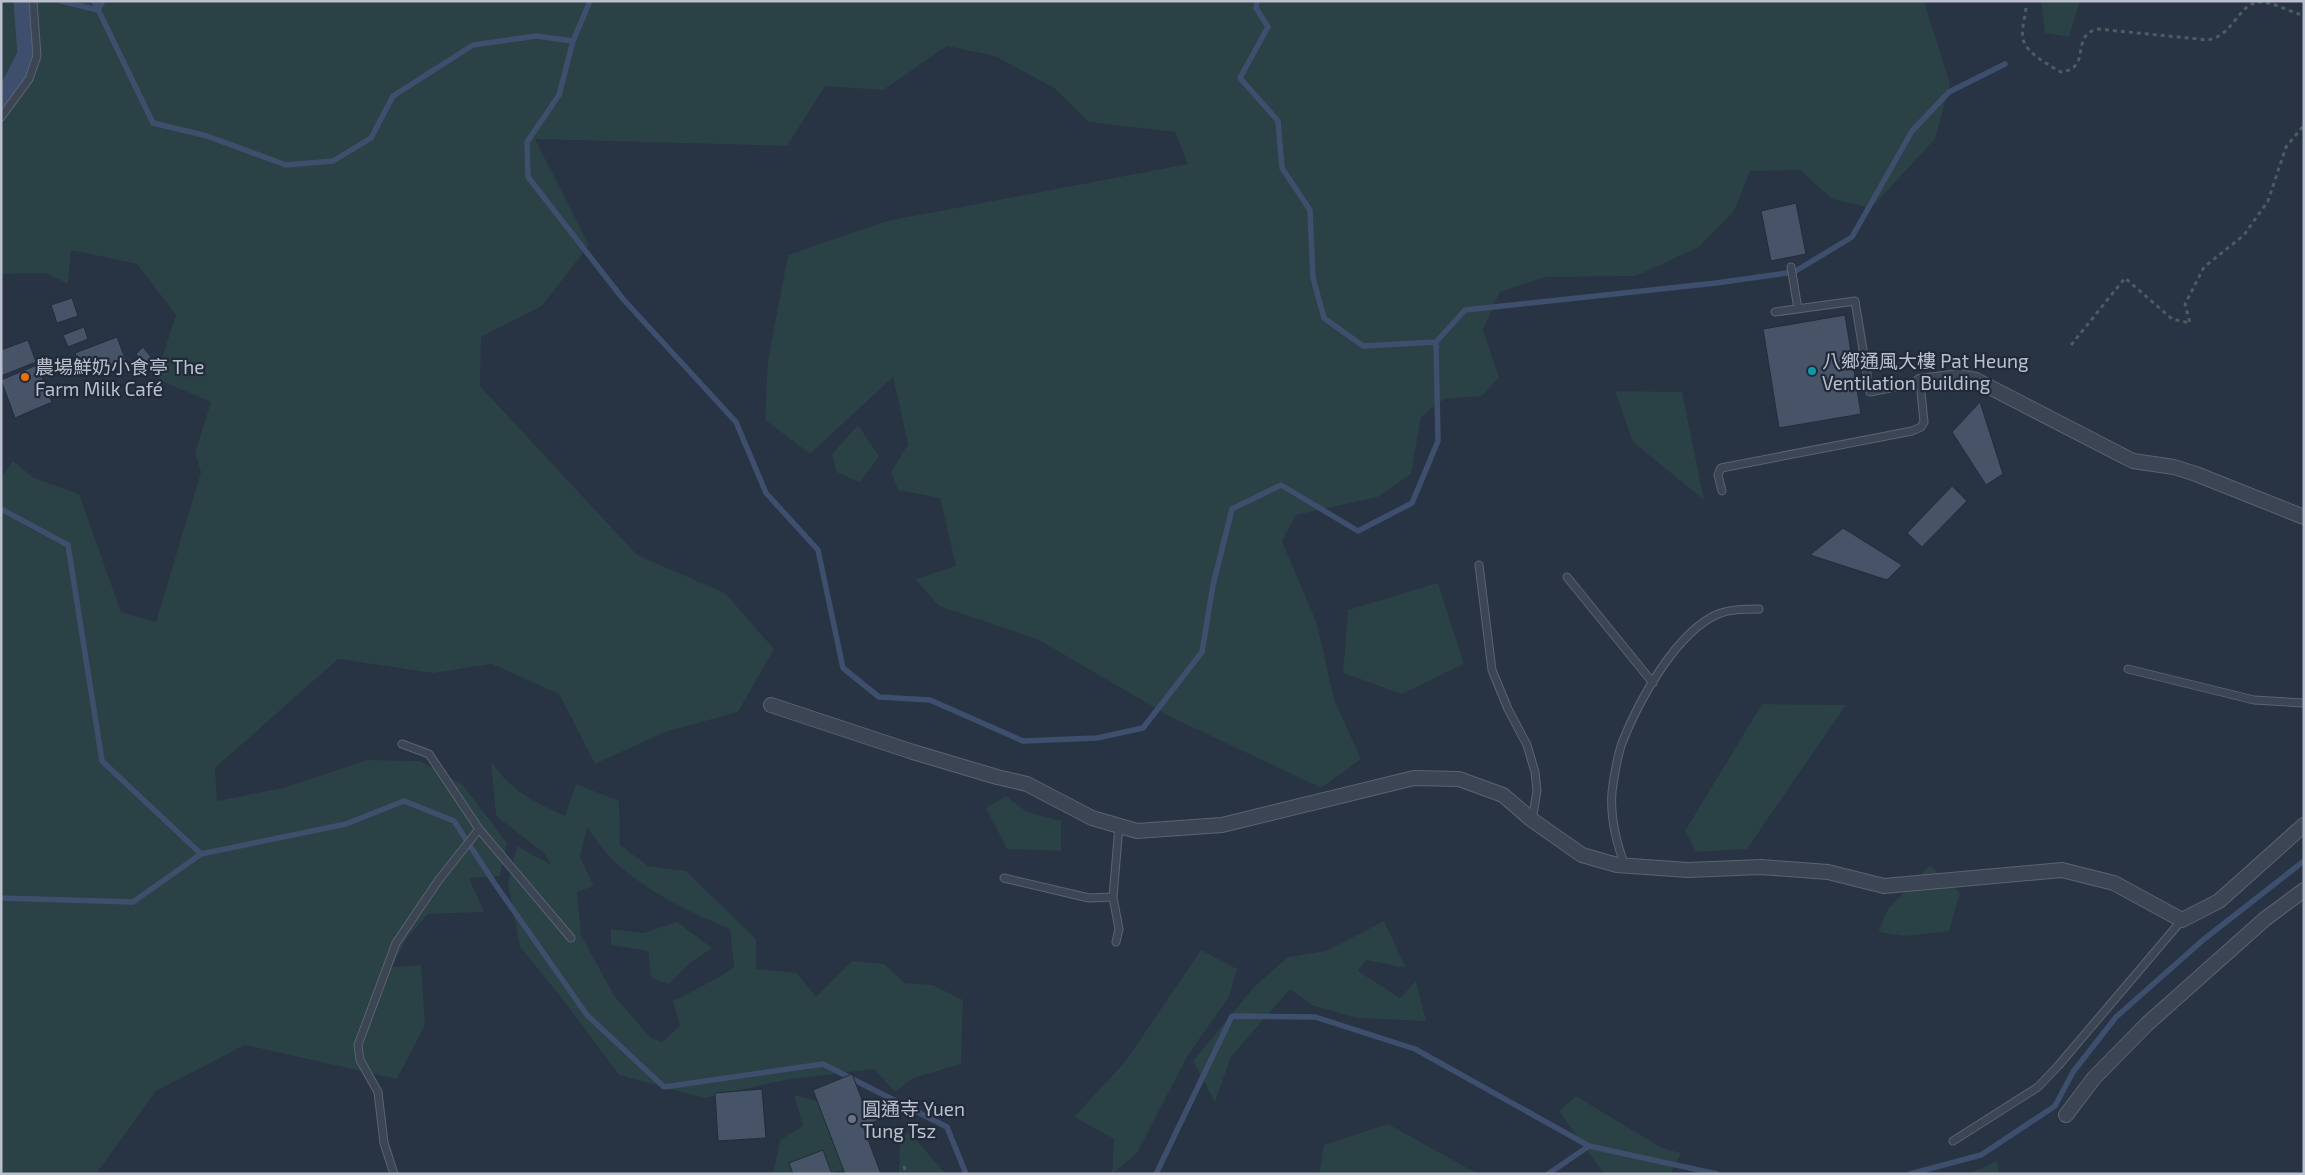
<svg xmlns="http://www.w3.org/2000/svg" width="2305" height="1175" font-family="'Exo 2','Noto Sans TC',sans-serif">
<style>
.green{fill:#2a4145;fill-rule:evenodd}
.lines{fill:none;stroke-linecap:round;stroke-linejoin:round}
.stream{stroke:#3e4f6d;stroke-width:5.5}
.canal{stroke:#3e4f6d;stroke-width:19}
.building{fill:#475366;stroke:#232c3b}
.service-casing{stroke:#5b6371;stroke-width:9}
.minor-casing{stroke:#5b6371;stroke-width:16}
.path{stroke:#485e61;stroke-width:3;stroke-dasharray:4 4;stroke-linecap:butt}
.service{stroke:#3c4554;stroke-width:7}
.minor{stroke:#3c4554;stroke-width:14}
.culture-dot{fill:#0f9aa8;stroke:#212a39;stroke-width:2}
.food-dot{fill:#e8710a;stroke:#212a39;stroke-width:2}
.worship-dot{fill:#6b7280;stroke:#212a39;stroke-width:2}
.labels{text-anchor:middle;dominant-baseline:central;stroke-width:4.5;stroke-linejoin:round;paint-order:stroke}
.poi-label{font-size:19px;fill:#bac0cd;stroke:#212a39;text-anchor:start}
</style>
<rect width="100%" height="100%" fill="#283344"/>
<path class="green" d="M1,1H1924L1950,84L1935,139L1871,208L1832,199L1800,170L1750,171L1734,211L1699,247L1636,276L1545,277L1500,292L1483,330L1499,377L1482,396L1444,399L1421,417L1411,474L1378,497L1296,515L1282,541L1317,624L1334,699L1361,759L1321,788L1171,717L1037,639L939,606L915,579L956,566L940,498L898,490L891,472L908,444L893,377L810,454L765,420L768,360L788,255L887,221L1188,164L1175,132L1089,122L1054,88L995,56L947,46L883,90L825,86L787,146L535,139L589,245L542,306L481,337L480,386L637,555L725,593L774,649L738,712L665,732L595,764L559,694L492,664L433,673L338,659L215,768L217,801L283,788L368,760L420,761L463,785L507,843L500,876L469,878L484,912L428,914L407,938L392,967L421,965L425,1025L397,1079L245,1045L156,1091L96,1174H1V478L13,461L34,478L79,494L121,612L156,622L201,472L195,453L211,402L159,380L157,373L176,315L137,264L71,250L68,284L45,273L1,274Z
M2041,1H2080L2069,37L2045,33Z
M1615,391L1682,392L1704,500L1633,442Z
M858,425L879,456L860,482L836,472L832,454Z
M1438,583L1464,664L1402,694L1343,673L1348,610Z
M1762,704L1846,705L1747,849L1696,852L1685,831Z
M491,762C514,793 531,800 565,816L576,784L619,801L620,845L648,866L686,871L756,939V969L797,973L816,997L852,961L884,964L905,983L933,985L963,1000L961,1064L913,1078L895,1092L874,1069L785,1080L704,1098L619,1075L564,1001L520,947L508,884L517,846L551,865L544,853L496,816ZM587,827C596,839 605,854 616,863C649,893 689,912 730,929L734,967L716,979L673,1001L680,1026L662,1042L651,1038L615,997L581,935L577,892L594,886L580,857Z
M1006,796L1027,812L1061,821V851L1007,849L986,808Z
M1930,865L1960,893L1949,931L1905,936L1878,932L1888,909Z
M1384,921L1406,968L1366,960L1358,971L1400,998L1416,981L1426,1021L1357,1018L1312,1005L1290,989L1231,1057L1215,1102L1193,1061L1254,987L1288,957L1326,951Z
M677,922L712,948L690,963L669,984L651,978L648,951L611,945V929L643,933Z
M1201,950L1237,969L1229,997L1188,1055L1137,1153L1112,1174L1114,1139L1074,1117L1125,1062Z
M794,1095L833,1105L861,1166L825,1174H773L780,1140L803,1126Z
M1576,1096L1662,1148L1681,1153L1670,1174H1604L1559,1111Z
M1388,1124L1478,1174H1319L1324,1145Z
M909,1132L945,1173V1174H899L900,1138Z
M1997,1161L1999,1172L1995,1174H1969Z"/>
<g class="lines">
<path class="stream" d="M61,1L98,10L103,1
M94,1L153,123L207,136L286,165L333,161L371,138L393,96L473,45L536,36L573,41
M590,1L573,41L559,95L527,142L528,177L623,299L736,422L766,493L818,550L843,668L879,697L930,700L1023,741L1097,738L1143,728L1202,652L1213,585L1232,509L1281,485L1358,531L1412,503L1438,441L1436,342
M1257,1L1256,8L1268,27L1240,78L1278,121L1282,168L1310,210L1313,278L1324,318L1363,346L1436,342L1465,310L1716,283L1794,272L1852,237L1912,131L1949,92L2005,64
M1,509L68,545L102,761L201,854L346,824L404,801L454,821L495,884L587,1015L664,1087L823,1064L947,1127L966,1174
M1,898L133,902L201,854
M1156,1174L1232,1016L1315,1017L1415,1049L1589,1146
M1548,1174L1589,1146L1717,1174
M1910,1174L1981,1155L2055,1106L2073,1072L2116,1017L2203,940L2304,861"/>
<path class="canal" d="M1,97L12,83L27,54L23,1"/>
</g>
<path class="building" d="M1796,203L1806,254L1771,261L1761,211Z
M72,298L78,316L57,323L51,305Z
M1845,315L1861,414L1779,428L1763,329Z
M84,327L88,339L68,347L63,335Z
M117,337L126,361L84,376L75,353Z
M28,340L36,362L1,376V350Z
M143,347L156,363L149,369L136,354Z
M37,365L52,402L15,418L1,380Z
M1980,402L2003,474L1986,485L1952,432Z
M1952,486L1967,501L1922,547L1907,533Z
M1843,528L1902,565L1887,580L1810,555Z
M852,1074L866,1110L894,1099L899,1112L863,1126L881,1174H845L813,1090Z
M762,1089L766,1138L718,1141L715,1093Z
M823,1150L832,1174H793L789,1163Z"/>
<g class="lines">
<defs>
<path id="service" d="M1,117L29,79L37,56L33,1
M1791,267L1798,309
M1722,491L1718,475L1721,468L1912,431L1921,427L1924,422L1920,382L1870,392L1855,301L1775,312
M1479,565L1492,670L1508,709L1527,745L1535,772L1537,791L1532,820
M1567,577L1653,683
M2128,669L2254,700L2304,703
M402,744L429,754L479,829
M1625,866C1616,842 1610,818 1612,792C1614,777 1617,757 1622,743C1638,702 1676,632 1718,614C1731,609 1745,609 1759,609
M1004,878L1089,898L1113,897
M1116,942L1119,929L1113,897L1119,826
M1953,1141L2038,1087L2058,1066L2182,920
M394,1174L384,1143L378,1092L360,1060L358,1045L396,943L438,881L479,829L571,938"/>
<path id="minor" d="M1920,382L1959,377L1976,380L2133,461L2174,467L2196,474L2304,517
M771,705L913,752L997,777L1027,784L1092,818L1137,831L1222,825L1414,778L1459,779L1503,795L1532,820L1582,855L1617,865L1688,870L1761,867L1828,872L1884,886L2062,870L2114,883L2182,920L2219,901L2304,825
M2066,1115L2094,1078L2147,1024L2265,919L2304,890"/>
</defs>
<use href="#service" class="service-casing"/>
<use href="#minor" class="minor-casing"/>
<path class="path" d="M2026,8C2025,18 2021,29 2023,39C2026,53 2050,66 2061,72C2093,68 2069,35 2098,29L2208,40C2235,35 2238,2 2261,2C2273,2 2288,11 2299,14H2304
M2071,345L2125,278L2172,319L2190,323L2185,304L2204,267L2244,235L2268,201L2286,147L2304,125
M904,1166L906,1174"/>
<use href="#service" class="service"/>
<use href="#minor" class="minor"/>
</g>
<circle class="culture-dot" cx="1812" cy="371" r="5"/>
<circle class="food-dot" cx="25" cy="377" r="5"/>
<circle class="worship-dot" cx="852" cy="1119" r="5"/>
<g class="labels">
<g class="poi-label">
<text x="1822" y="360">八鄉通風大樓 Pat Heung<tspan x="1822" dy="22">Ventilation Building</tspan></text>
<text x="35" y="366">農場鮮奶小食亭 The<tspan x="35" dy="22">Farm Milk Café</tspan></text>
<text x="862" y="1108">圓通寺 Yuen<tspan x="862" dy="22">Tung Tsz</tspan></text>
</g>
</g>
<rect width="2305" height="1175" fill="none" stroke="#bac0cd" stroke-width="5"/>
</svg>
